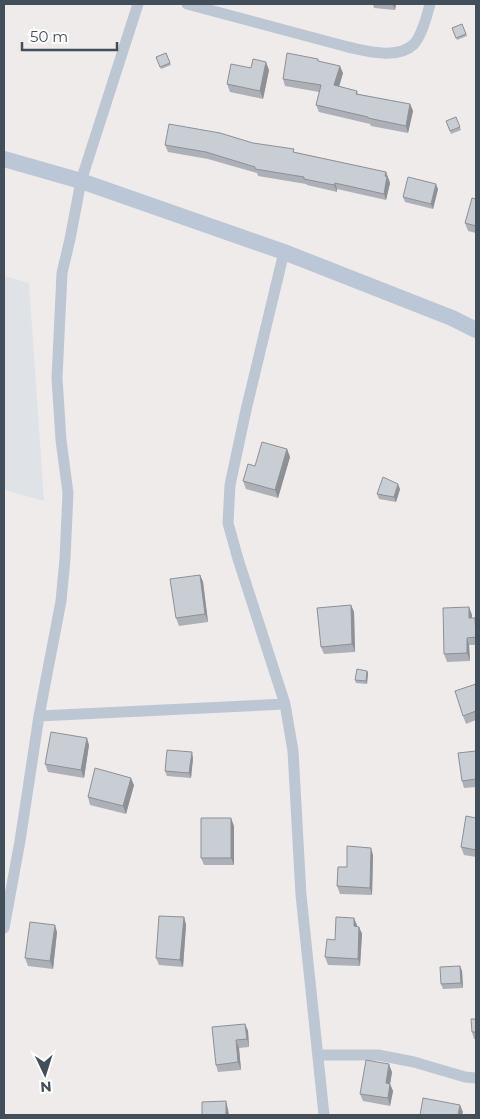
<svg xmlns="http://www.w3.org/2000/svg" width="480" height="1119" font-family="Montserrat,sans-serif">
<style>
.airport{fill:#dfe2e7}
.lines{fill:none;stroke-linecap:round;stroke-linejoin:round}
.minor{stroke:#bdc7d3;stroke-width:11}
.secondary{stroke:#bbc7d7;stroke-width:16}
.wall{fill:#adb0b6}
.shaded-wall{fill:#8d9094}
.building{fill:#c9cdd4;stroke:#8d9094}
</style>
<rect width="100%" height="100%" fill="#efebeb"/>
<path class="airport" d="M4,276L29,283L44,501L4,490Z"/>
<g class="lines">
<path class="minor" d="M187,4L348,47C367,51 398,60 414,44C422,35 427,16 430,4
M284,252L246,410L230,485L228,523L238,559L285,704L293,751L301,895L324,1115
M39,716L285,704
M4,928L20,841L39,716L61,601L65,559L68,493L61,440L57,378L62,273L70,239L81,181L138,4
M318,1055H378L414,1062L465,1077L476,1078"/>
<path class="secondary" d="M4,159L81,181L284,252L452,318L476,330"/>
</g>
<path class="wall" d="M373,4H401H396L395,10L374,8Z
M462,24L467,36L457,40L452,28Z
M166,53L171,65L161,69L156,57Z
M319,61L343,73L339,87L357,91L358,94L410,104L413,111L408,133L371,126L370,124L319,112L316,105L319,92L285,86L283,79Z
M251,68L269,70L263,99L230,92L227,84Z
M456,117L461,130L451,134L446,121Z
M253,143L386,172L390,183L386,200L337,189V192L307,185L306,184L258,176L257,173L208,159L168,152L165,145Z
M438,189L433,209L405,202L403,197Z
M476,199V233L468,231L465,223Z
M287,449L290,457L278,498L246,489L243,481L255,466Z
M400,489L396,502L379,499L377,494Z
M200,575L203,582L208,622L179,626L176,618Z
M351,605L354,612L355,652L324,654L321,647Z
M469,607L472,615V618H475L476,621V645H469L470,661L447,662L444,654Z
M367,671L368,673L367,684L356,683L355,680Z
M476,684V720L466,724L463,716Z
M89,745L84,778L48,772L45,764Z
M476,751V787L464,788L462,781Z
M193,758L191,778L167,776L165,771Z
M134,785L126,814L90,805L88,797Z
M476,818V857L464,855L461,847Z
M234,826V865H204L201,858Z
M373,855L372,895L340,894L337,886L347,867Z
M184,917L186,925L183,967L159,965L156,958Z
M357,925V927H359L362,934L360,966L328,965L325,957L335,940Z
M57,932L53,969L28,966L25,958Z
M460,966L462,971L463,988L443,989L441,984Z
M476,1019V1039H474L472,1032Z
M245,1024L248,1031L249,1047L239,1048L241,1070L218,1072L216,1065Z
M392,1072L390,1084L393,1091L390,1106L363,1101L360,1094Z"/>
<path class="shaded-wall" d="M393,4H396L395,10L393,5Z
M266,62L269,70L263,99L260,91Z
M340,66L343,73L337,93L334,85Z
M410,104L413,111L408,133L406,126Z
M386,172L390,183L386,200L384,194Z
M335,183L337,189V192L334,185Z
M436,184L438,189L433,209L431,204Z
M287,449L290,457L278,498L275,490Z
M398,484L400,489L396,502L394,497Z
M200,575L203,582L208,622L205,614Z
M351,605L354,612L355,652L352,644Z
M469,607L472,615V626L469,618Z
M467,638L469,645L470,661L467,653Z
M367,671L368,673L367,684L366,681Z
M87,738L89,745L84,778L81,770Z
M192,752L193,758L191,778L189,773Z
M131,778L134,785L126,814L123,806Z
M231,818L234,826V865L231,858Z
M371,848L373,855L372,895L370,888Z
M184,917L186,925L183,967L180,960Z
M354,918L357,925L356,934L354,926Z
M55,925L57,932L53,969L50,961Z
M359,927L362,934L360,966L358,959Z
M460,966L462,971L463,988L461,983Z
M245,1024L248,1031L249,1047L247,1039Z
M236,1040L239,1048L241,1070L238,1062Z
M389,1064L392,1072L389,1091L386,1083Z
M390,1084L393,1091L390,1106L388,1098Z
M226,1101L228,1109L229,1115H226Z
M460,1105L463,1112L462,1115H458Z"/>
<path class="building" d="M462,24L466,34L456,38L452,28Z
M166,53L170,63L160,67L156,57Z
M287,53L318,59V61L340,66L334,85L357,91L356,94L410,104L406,126L368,118V117L316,105L321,85L283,79Z
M253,59L266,62L260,91L227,84L231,64L251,68Z
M456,117L460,127L450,131L446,121Z
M169,124L220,133L253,143L294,149L293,152L386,172L385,176L387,177L384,194L335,183L334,185L304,179V177L255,169V167L206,152L165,145Z
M408,177L436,184L431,204L403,197Z
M472,198L476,199V226L465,223Z
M262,442L287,449L275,490L243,481L248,464L255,466Z
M383,477L398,484L394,497L377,494Z
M200,575L205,614L176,618L170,579Z
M351,605L352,644L321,647L317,608Z
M469,607V618H475L476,637L467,638V653L444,654L443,608Z
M357,669L367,671L366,681L355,680Z
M476,684V714V711L463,716L455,691Z
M51,732L87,738L81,770L45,764Z
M167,750L192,752L189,773L165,771Z
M476,751V779L462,781L458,753Z
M95,768L131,778L123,806L88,797Z
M466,816L476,818V850L461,847Z
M201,818H231V858H201Z
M347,846L371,848L370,888L337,886L338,867H347Z
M159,916L184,917L180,960L156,958Z
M336,917L354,918V926L359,927L358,959L325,957L327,939L335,940Z
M30,922L55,925L50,961L25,958Z
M460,966L461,983L441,984L440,967Z
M471,1019H476V1032H472Z
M245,1024L247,1039L236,1040L238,1062L216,1065L212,1027Z
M366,1060L389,1064L386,1083L390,1084L388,1098L360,1094Z
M423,1098L460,1105L458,1115H420Z
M226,1101V1115H202V1102Z"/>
<rect width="480" height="1119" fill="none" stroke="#424e5a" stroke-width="10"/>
<g transform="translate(45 1074) rotate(176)" stroke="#ffffff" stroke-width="4" paint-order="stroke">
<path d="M0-4L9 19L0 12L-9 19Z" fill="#424e5a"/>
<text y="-8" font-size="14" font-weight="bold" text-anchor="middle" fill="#424e5a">N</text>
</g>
<path d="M22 42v8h95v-8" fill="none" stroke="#424e5a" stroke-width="2.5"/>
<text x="30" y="42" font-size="15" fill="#424e5a" stroke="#ffffff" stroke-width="4" paint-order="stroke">50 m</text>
</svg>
